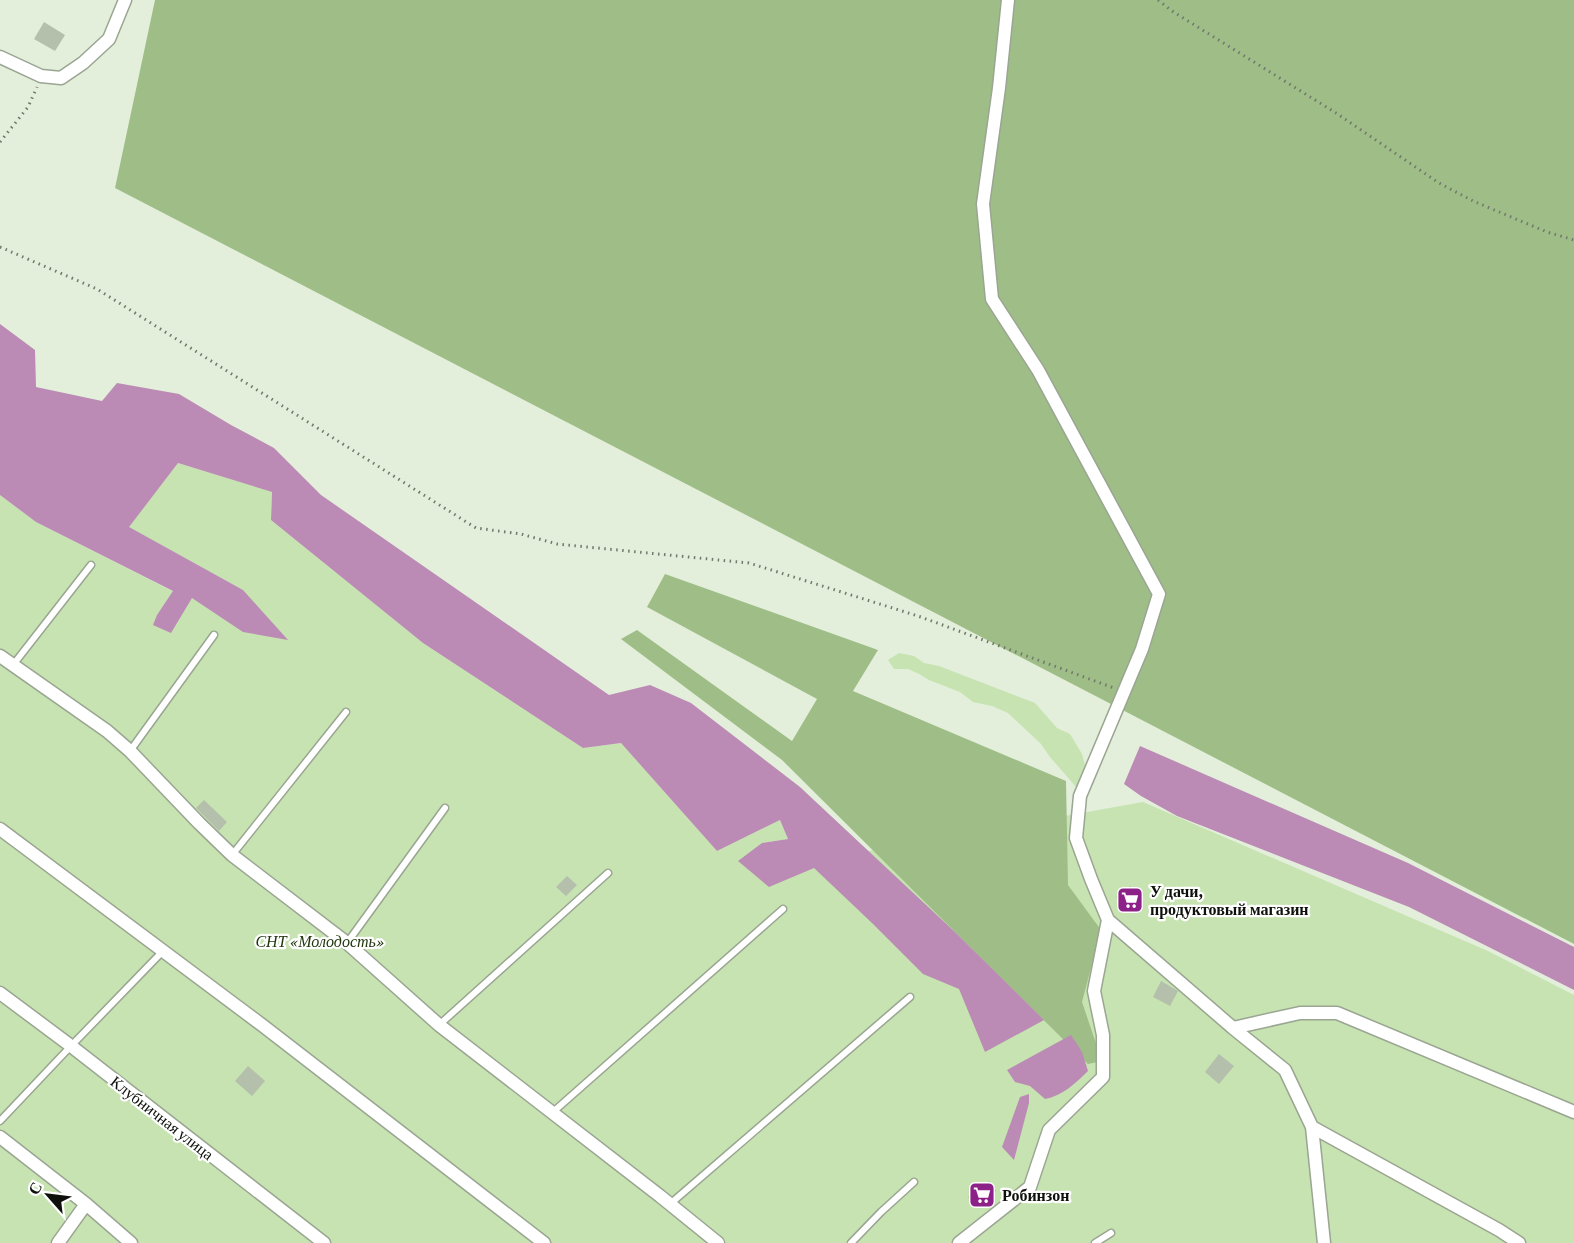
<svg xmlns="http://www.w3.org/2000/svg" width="1574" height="1243" font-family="'Crimson Pro',serif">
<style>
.green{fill:#c6e3b1}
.forest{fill:#9fbe87}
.water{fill:#bb8ab5}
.building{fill:#b4bfac}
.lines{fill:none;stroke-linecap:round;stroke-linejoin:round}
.lane-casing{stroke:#9aa592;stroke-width:9}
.street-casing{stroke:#9aa592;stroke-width:15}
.path{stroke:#71786c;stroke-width:3;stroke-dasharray:1.5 4.5;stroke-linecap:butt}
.lane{stroke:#fff;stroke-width:6}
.street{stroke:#fff;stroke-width:12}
.labels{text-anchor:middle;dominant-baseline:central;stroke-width:4.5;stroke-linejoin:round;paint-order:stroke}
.poi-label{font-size:16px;font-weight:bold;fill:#0e110b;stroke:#fff;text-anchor:start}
.park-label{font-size:16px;font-style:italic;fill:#23370f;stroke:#fff}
.street-label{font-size:16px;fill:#0e110b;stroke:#fff}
</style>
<rect width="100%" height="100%" fill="#e3efdb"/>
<path class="green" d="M178,463L272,492L271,520L423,643L583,748L621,743L717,851L780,820L788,839L762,843L813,868L841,856L1143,802L1488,951L1574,995V1243H0V495L36,522L174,592L157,615L191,598L243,590L128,527Z
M899,653L914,656L924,663L939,666L1035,703L1057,728L1070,734L1082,754L1085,765L1082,778L1076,787L1050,757L1041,744L1008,713L992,706L973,702L960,692L929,680L919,674L908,669H894L888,660Z"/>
<path class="forest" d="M155,0H1574V944L115,188Z
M665,574L878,650L853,691L1066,781L1068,885L1101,930L1082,1002L1102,1061L1088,1064L782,760L621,639L637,630L792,741L817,699L647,607Z"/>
<path class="water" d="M0,324L35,350L36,387L102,401L117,383L179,394L231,425L274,448L321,495L609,695L650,685L691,703L800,787L955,932L1044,1020L985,1052L959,989L923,974L872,923L814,868L769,887L738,861L762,843L788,839L780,820L717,851L621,743L583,748L423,643L271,520L272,492L178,463L129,527L243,590L288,640L243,632L192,598L171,633L153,625L157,615L173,591L36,522L0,495Z
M1140,746L1408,863L1574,947V990L1409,907L1177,816L1141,796L1124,784Z
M1071,1035L1082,1052L1088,1071C1076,1083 1062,1096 1045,1099L1030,1086L1015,1082L1007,1070Z
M1029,1094V1103L1014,1160L1002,1147L1020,1097Z"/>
<path class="building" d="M44,22L65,35L55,51L34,39Z
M204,800L227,822L219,831L196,808Z
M567,876L577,885L566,896L556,887Z
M1130,886L1143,902L1130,913L1116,897Z
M1161,981L1178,991L1170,1006L1153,997Z
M1219,1054L1234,1066L1219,1084L1205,1072Z
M248,1066L265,1081L252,1096L235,1081Z
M989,1181L996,1191L975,1207L968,1197Z"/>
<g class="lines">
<defs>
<path id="lane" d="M13,665L91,565
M130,751L214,635
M232,855L346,712
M347,943L445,808
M439,1025L608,873
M553,1112L783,909
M0,1121L71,1046L163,951
M670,1204L910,997
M851,1243L881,1212L914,1182
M1095,1243L1111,1233"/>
<path id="street" d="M1008,0L999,88L983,204L992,299L1038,370L1159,594L1142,649L1080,796L1076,838L1091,879L1108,920L1233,1028L1285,1070L1312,1127L1324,1243
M0,57L41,76L61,78L83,63L109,39L125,0
M0,656L107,731L130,751L199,823L232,855L347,943L439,1025L660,1196L718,1243
M0,829L262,1025L544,1243
M0,993L71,1046L324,1243
M1233,1028L1300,1013H1337L1574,1112
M1312,1127L1499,1230L1519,1243
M0,1137L86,1204L131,1243
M58,1243L86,1204
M959,1243L1030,1187L1049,1130L1103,1077V1035L1094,991L1108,920"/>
</defs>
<use href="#lane" class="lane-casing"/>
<use href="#street" class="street-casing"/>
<path class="path" d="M1158,0L1172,11L1336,113L1439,183L1473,201L1547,232L1574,240
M0,142L28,107L37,87
M0,247L97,289L476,528L521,534L557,544L749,563L918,616L1114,688"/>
<use href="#lane" class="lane"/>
<use href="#street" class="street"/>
</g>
<defs>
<symbol id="supermarket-square" viewBox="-11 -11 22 22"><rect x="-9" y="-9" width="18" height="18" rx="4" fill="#8c2287" stroke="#fff"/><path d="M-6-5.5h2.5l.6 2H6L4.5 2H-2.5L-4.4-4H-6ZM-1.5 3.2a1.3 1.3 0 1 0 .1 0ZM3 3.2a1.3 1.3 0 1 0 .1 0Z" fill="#fff"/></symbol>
</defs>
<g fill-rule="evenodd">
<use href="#supermarket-square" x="1115" y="885" width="30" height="30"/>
<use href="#supermarket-square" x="967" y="1180" width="30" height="30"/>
</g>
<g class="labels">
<g class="poi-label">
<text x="1150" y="891">У дачи,<tspan x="1150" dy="18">продуктовый магазин</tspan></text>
<text x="1002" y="1195">Робинзон</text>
</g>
<g class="park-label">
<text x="320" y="941">СНТ «Молодость»</text>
</g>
<g class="street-label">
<text transform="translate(162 1118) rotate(38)">Клубничная улица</text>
</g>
</g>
<g transform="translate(48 1195) rotate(298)" stroke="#ffffff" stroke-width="4.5" paint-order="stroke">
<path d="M0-4.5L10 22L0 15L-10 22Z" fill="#0e110b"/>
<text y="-9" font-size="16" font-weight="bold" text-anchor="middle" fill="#0e110b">С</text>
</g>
</svg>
